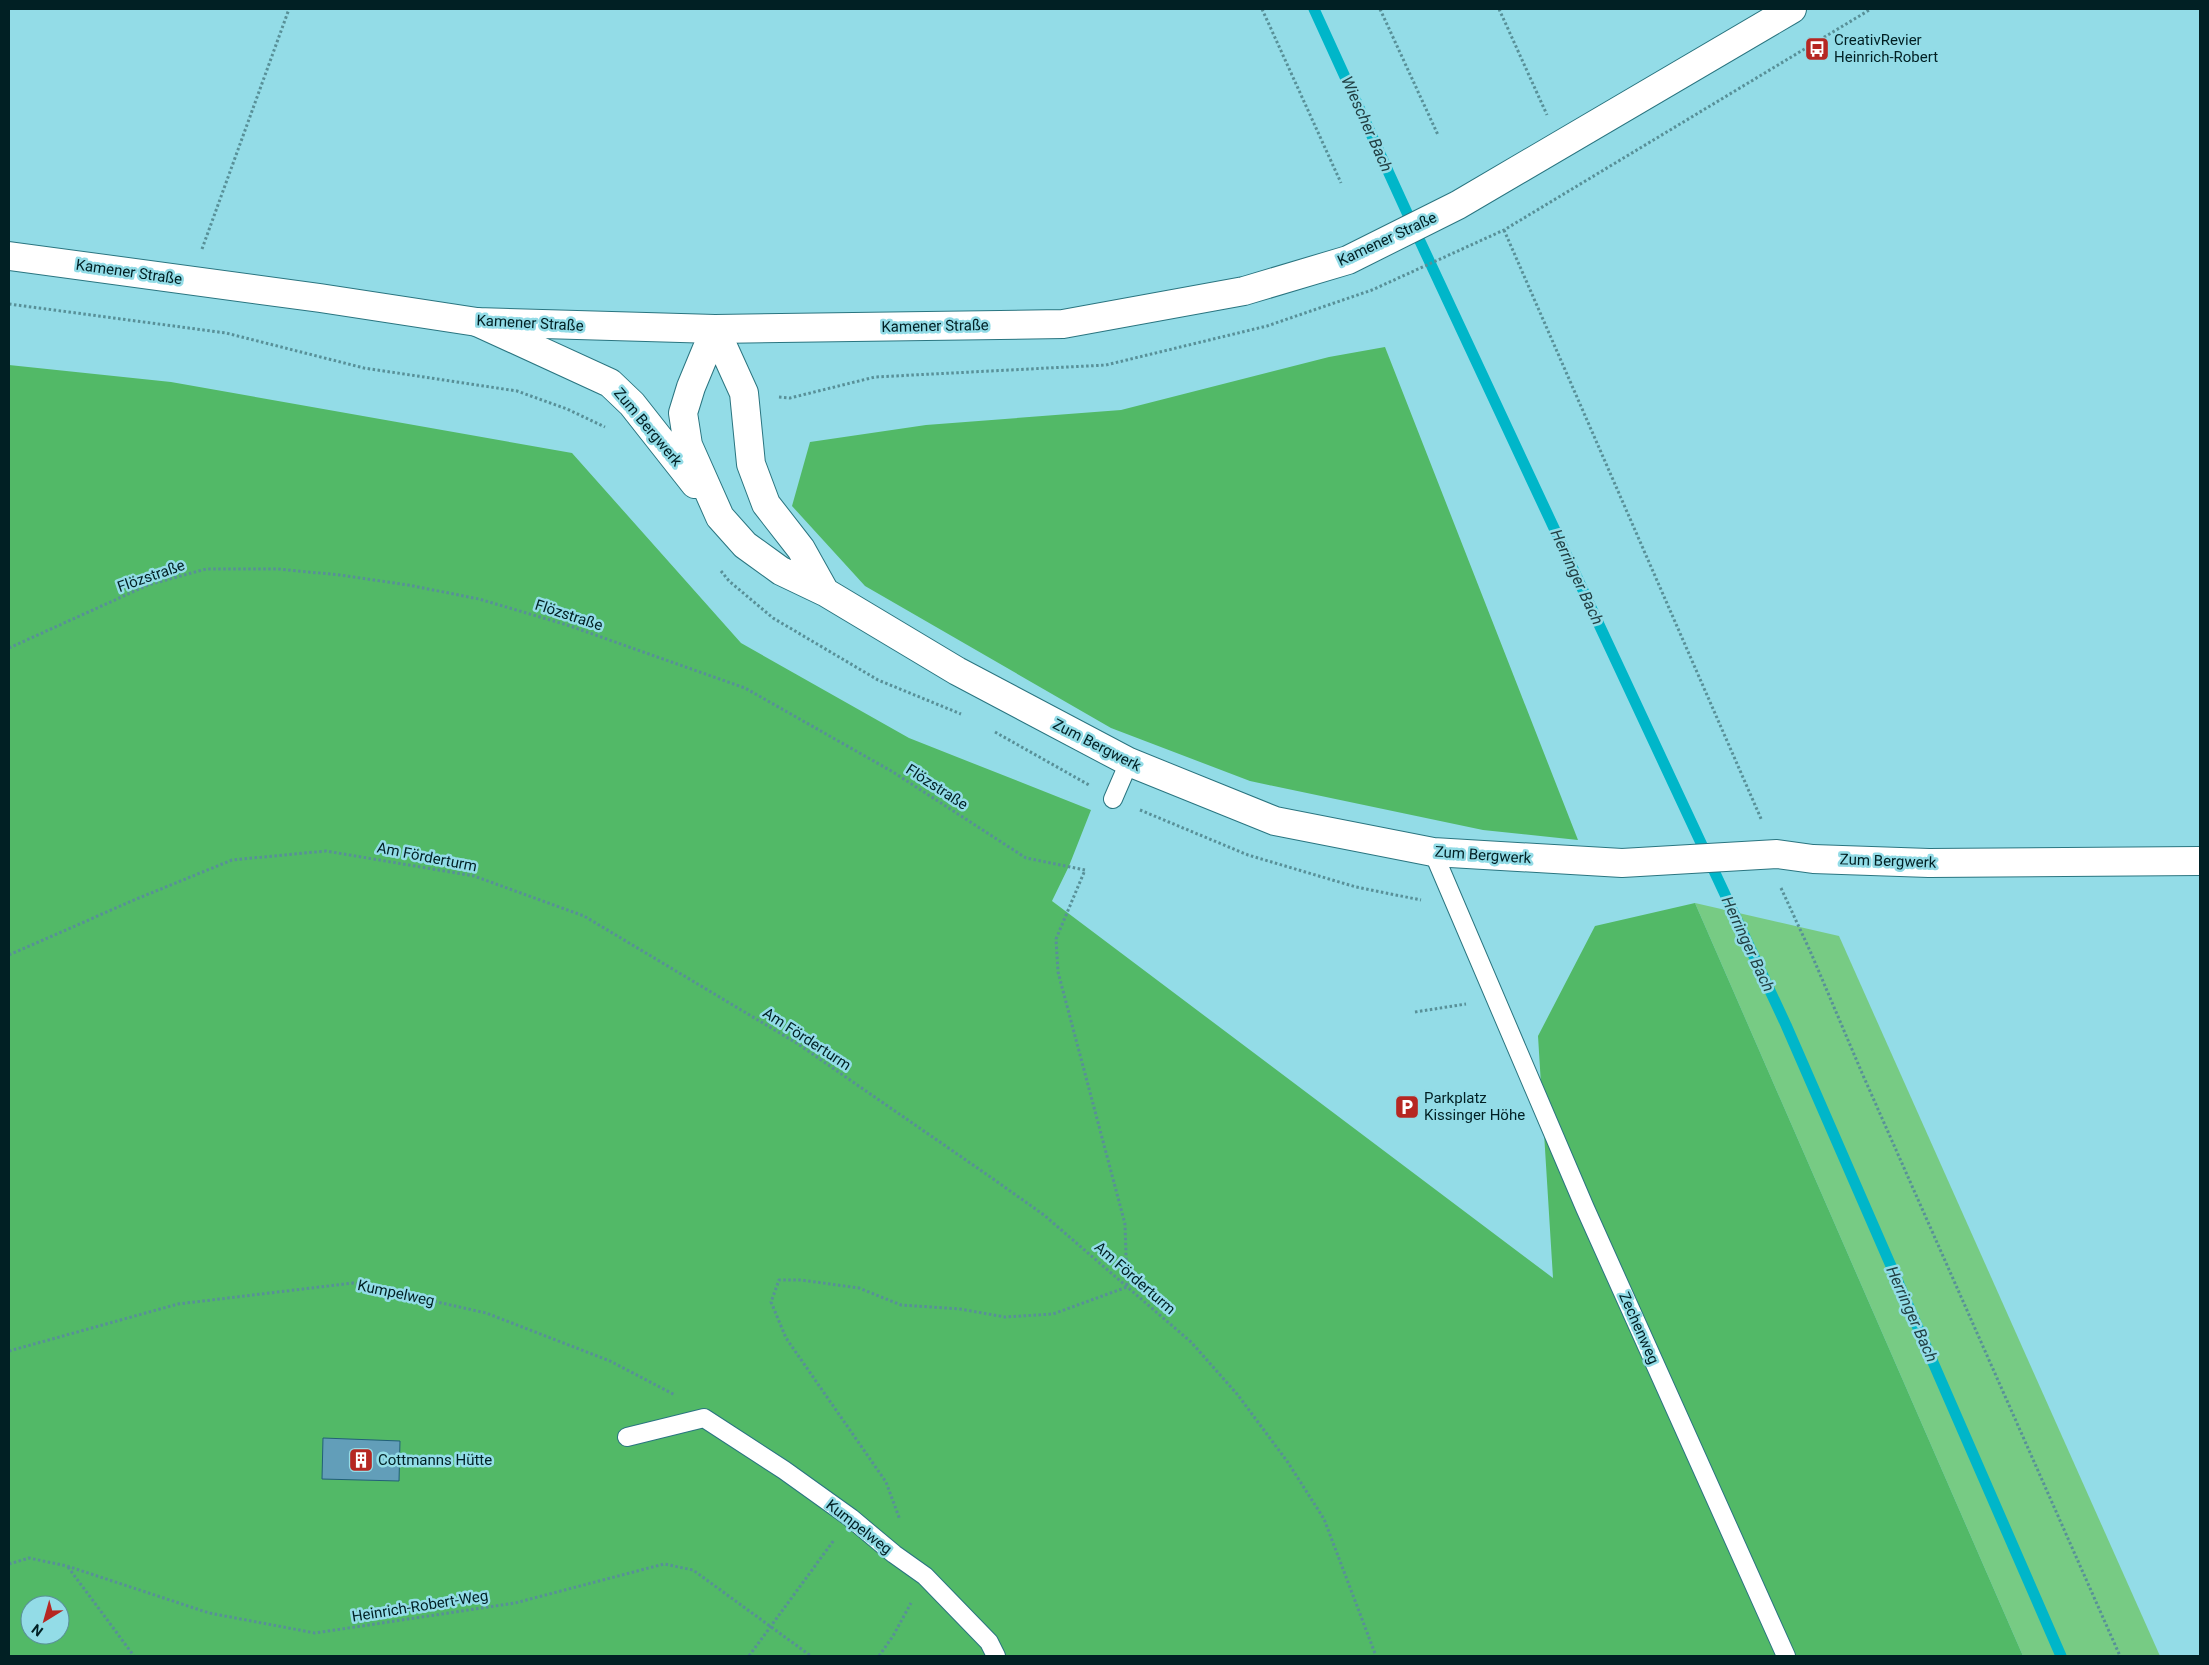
<svg xmlns="http://www.w3.org/2000/svg" width="2209" height="1665" font-family="Roboto,sans-serif">
<style>
.green{fill:#77cb84}
.forest{fill:#52b967;fill-rule:evenodd}
.lines{fill:none;stroke-linecap:round;stroke-linejoin:round}
.stream{stroke:#00b6c9;stroke-width:11}
.building{fill:#629eb9;stroke:#226078}
.service-casing{stroke:#2a7580;stroke-width:20}
.minor-casing{stroke:#2a7580;stroke-width:30}
.secondary-casing{stroke:#2a7580;stroke-width:30}
.path{stroke:#589098;stroke-width:3;stroke-dasharray:2.5 2.5;stroke-linecap:butt}
.service{stroke:#fff;stroke-width:18}
.minor{stroke:#fff;stroke-width:28}
.secondary{stroke:#fff;stroke-width:28}
.labels{text-anchor:middle;dominant-baseline:central;stroke-width:5;stroke-linejoin:round;paint-order:stroke}
.poi-label{font-size:15px;fill:#012024;stroke:#93dce7;text-anchor:start}
.street-label{font-size:15px;fill:#012024;stroke:#93dce7}
.water-label{font-size:16px;font-style:italic;fill:#224044;stroke:#93dce7}
</style>
<rect width="100%" height="100%" fill="#93dce7"/>
<path class="green" d="M1695,903L1839,936L2160,1656H2023Z"/>
<path class="forest" d="M1385,347L1578,840L1483,830L1250,781L1111,728L865,586L792,506L810,442L926,425L1121,410L1329,357Z
M9,365L171,382L572,453L741,643L909,738L1091,810L1069,866L1052,901L1553,1278L1538,1036L1595,926L1695,903L2023,1656H9ZM30,1605H60V1635H30Z"/>
<g class="lines">
<path class="stream" d="M1314,9L1419,239L1786,1025L2061,1656"/>
</g>
<path class="building" d="M323,1438L400,1441L399,1481L322,1479Z"/>
<g class="lines">
<defs>
<path id="service" d="M1113,799L1129,762
M1433,852L1585,1208L1786,1656
M627,1437L704,1418L784,1470L851,1518L894,1554L925,1576L989,1642L996,1656"/>
<path id="minor" d="M477,322L610,383L632,404L695,484
M715,329L691,387L683,413L688,445L720,517L745,545L781,571L825,592L957,671L1129,762L1275,821L1433,852L1622,863L1777,854L1813,859L1929,863L2200,861
M715,329L744,393L751,464L766,504L801,549L825,592"/>
<path id="secondary" d="M9,256L320,298L477,322L715,329L1063,324L1244,291L1348,260L1458,205L1792,9"/>
</defs>
<use href="#service" class="service-casing"/>
<use href="#minor" class="minor-casing"/>
<use href="#secondary" class="secondary-casing"/>
<path class="path" d="M1262,9L1341,183
M1380,9L1438,135
M1499,9L1547,115
M1504,230L1762,821
M202,249L289,9
M9,304L226,333L364,368L517,391L567,409L605,427
M779,397L790,398L875,377L1106,365L1267,326L1372,290L1504,230L1871,9
M721,571L729,581L773,618L878,680L961,714
M9,648L148,585L206,569H278L340,575L408,585L479,599L567,625L745,688L893,772L1026,858L1085,870L1056,939L1058,972L1125,1224L1127,1287L1053,1314L1005,1317L960,1309L901,1305L859,1288L801,1280H779L771,1302L786,1338L886,1482L900,1520
M995,732L1089,785
M1140,810L1248,855L1356,887L1421,900
M1781,888L1811,953L1862,1073L2120,1656
M9,955L134,900L232,860L326,851L474,876L584,916L798,1044L989,1176L1044,1215L1191,1342L1237,1394L1287,1461L1324,1519L1376,1656
M1415,1012L1466,1004
M9,1351L178,1304L353,1283L486,1313L610,1361L675,1395
M9,1564L29,1558L67,1566L209,1613L315,1633L515,1603L664,1564L693,1570L811,1656
M68,1567L134,1656
M749,1656L834,1540
M879,1656L893,1636L911,1603"/>
<use href="#service" class="service"/>
<use href="#minor" class="minor"/>
<use href="#secondary" class="secondary"/>
</g>
<defs>
<symbol id="bus-square" viewBox="-11 -11 22 22"><rect x="-9" y="-9" width="18" height="18" rx="4" fill="#b62722" stroke="#93dce7"/><path d="M-5-6H5V4H4V6H2V4H-2V6H-4V4H-5ZM-3.5-4V0h7V-4ZM-3.5 1.2v1.5H-2V1.2ZM2 1.2v1.5H3.5V1.2Z" fill="#fff"/></symbol>
<symbol id="parking-square" viewBox="-11 -11 22 22"><rect x="-9" y="-9" width="18" height="18" rx="4" fill="#b62722" stroke="#93dce7"/><path d="M-3.5-5.5H1a3.5 3.5 0 0 1 0 7H-1V5.5H-3.5ZM-1-3.4V-.6H.8a1.4 1.4 0 0 0 0-2.8Z" fill="#fff"/></symbol>
<symbol id="building-square" viewBox="-11 -11 22 22"><rect x="-9" y="-9" width="18" height="18" rx="4" fill="#b62722" stroke="#93dce7"/><path d="M-4-6H4V6H1V3H-1V6H-4ZM-2.5-4.3h1.7v1.8h-1.7ZM.8-4.3h1.7v1.8H.8ZM-2.5-1h1.7V.8h-1.7ZM.8-1h1.7V.8H.8Z" fill="#fff"/></symbol>
</defs>
<g fill-rule="evenodd">
<use href="#bus-square" x="1803" y="35" width="28" height="28"/>
<use href="#parking-square" x="1393" y="1093" width="28" height="28"/>
<use href="#building-square" x="347" y="1446" width="28" height="28"/>
</g>
<g class="labels">
<g class="poi-label">
<text x="1834" y="40">CreativRevier<tspan x="1834" dy="17">Heinrich-Robert</tspan></text>
<text x="1424" y="1098">Parkplatz<tspan x="1424" dy="17">Kissinger Höhe</tspan></text>
<text x="378" y="1460">Cottmanns Hütte</text>
</g>
<g class="street-label">
<text transform="translate(1387 239) rotate(-25)">Kamener Straße</text>
<text transform="translate(129 272) rotate(8)">Kamener Straße</text>
<text transform="translate(530 323) rotate(3)">Kamener Straße</text>
<text transform="translate(935 326) rotate(-1)">Kamener Straße</text>
<text transform="translate(648 427) rotate(50)">Zum Bergwerk</text>
<text transform="translate(151 576) rotate(-19)">Flözstraße</text>
<text transform="translate(569 615) rotate(18)">Flözstraße</text>
<text transform="translate(1097 745) rotate(27)">Zum Bergwerk</text>
<text transform="translate(937 787) rotate(33)">Flözstraße</text>
<text transform="translate(1483 855) rotate(4)">Zum Bergwerk</text>
<text transform="translate(427 857) rotate(11)">Am Förderturm</text>
<text transform="translate(1888 861) rotate(2)">Zum Bergwerk</text>
<text transform="translate(807 1039) rotate(33)">Am Förderturm</text>
<text transform="translate(1135 1278) rotate(41)">Am Förderturm</text>
<text transform="translate(396 1293) rotate(12)">Kumpelweg</text>
<text transform="translate(1639 1328) rotate(66)">Zechenweg</text>
<text transform="translate(859 1527) rotate(38)">Kumpelweg</text>
<text transform="translate(420 1606) rotate(-9)">Heinrich-Robert-Weg</text>
</g>
<g class="water-label">
<text transform="translate(1367 124) rotate(66)">Wiescher Bach</text>
<text transform="translate(1577 577) rotate(65)">Herringer Bach</text>
<text transform="translate(1748 944) rotate(65)">Herringer Bach</text>
<text transform="translate(1912 1314) rotate(66)">Herringer Bach</text>
</g>
</g>
<rect width="2209" height="1665" fill="none" stroke="#012024" stroke-width="20"/>
<g transform="translate(45 1620) rotate(217)"><circle r="24" fill="#93dce7" stroke="#599199"/>
<path d="M0-4L9 19L0 12L-9 19Z" fill="#b62722"/>
<text y="-8" font-size="14" font-weight="bold" text-anchor="middle" fill="#012024">N</text>
</g>
</svg>
